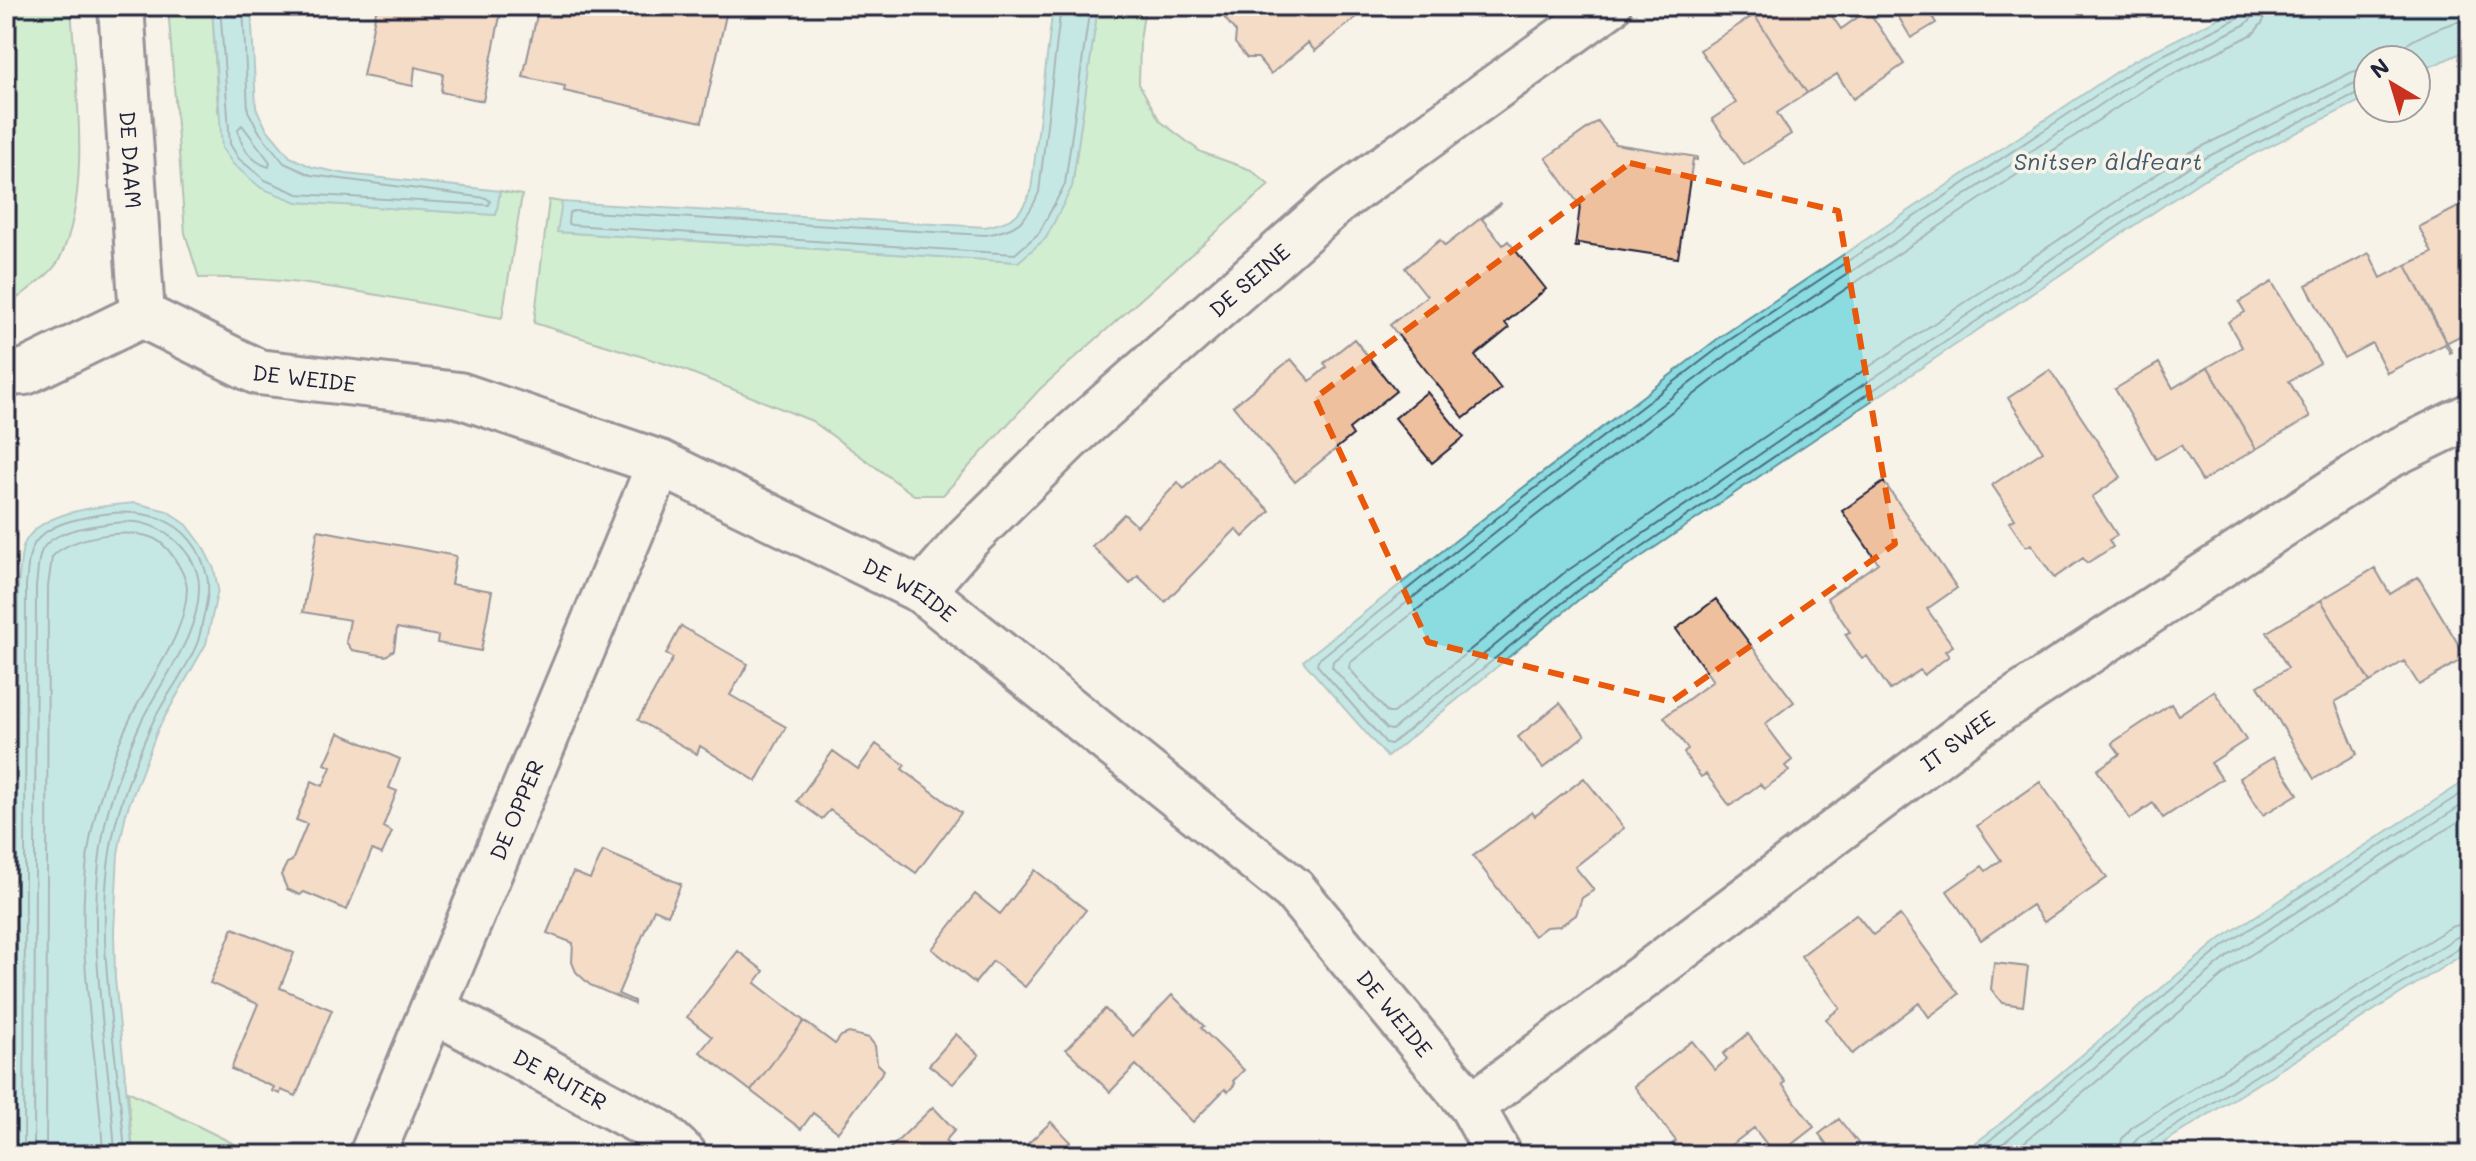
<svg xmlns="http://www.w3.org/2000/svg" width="2476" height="1161" font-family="Mali,sans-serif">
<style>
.green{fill:#a4e8b3;stroke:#638577;stroke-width:2}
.water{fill:#8adce0;stroke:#60929e;stroke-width:2}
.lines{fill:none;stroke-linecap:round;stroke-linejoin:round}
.shore{stroke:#4c6c7d;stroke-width:2}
.building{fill:#efc09e;stroke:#22223b;stroke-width:2}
.minor-casing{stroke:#22223b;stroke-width:50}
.minor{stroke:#f7f3e8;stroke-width:44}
.marked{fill:none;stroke:#e8590c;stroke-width:6;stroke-dasharray:16 10;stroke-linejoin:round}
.labels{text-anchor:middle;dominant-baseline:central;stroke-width:7;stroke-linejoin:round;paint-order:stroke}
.street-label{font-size:22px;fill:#22223b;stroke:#f7f3e8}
.water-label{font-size:24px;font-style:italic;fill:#415a6d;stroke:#f7f3e8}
</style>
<rect width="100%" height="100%" fill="#f7f3e8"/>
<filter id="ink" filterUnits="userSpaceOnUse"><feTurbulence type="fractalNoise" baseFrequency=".0125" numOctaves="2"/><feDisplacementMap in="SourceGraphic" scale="16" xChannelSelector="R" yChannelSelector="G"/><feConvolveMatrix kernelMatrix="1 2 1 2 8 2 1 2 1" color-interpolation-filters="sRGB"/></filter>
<g filter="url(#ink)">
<path class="green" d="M6,6H71C75,80 93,193 59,260C51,275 28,289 14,301L6,117Z
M168,6H212L218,111L297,202L496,215L500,191L522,195L502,318C404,301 299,275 199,278L185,233Z
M1098,6H1145L1140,41L1139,84L1160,121L1201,152L1251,170L1269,185L1040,389L943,495H914L812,421L682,369L534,323L549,200L562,202L558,232L1018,262L1072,186Z
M128,1091L256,1155H133Z"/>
<path class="water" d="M212,6H251L256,108L266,128L290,157L312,167L346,174L500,191L496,215L297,202L261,188L233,164L222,148Z
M1053,6H1098L1072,187L1046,238L1018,262L557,232L562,202L985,227C1013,221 1020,217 1031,191Z
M2243,6H2470V49L2416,73V60H2368V97L2202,180L1801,448L1582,597L1387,757L1303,661L1507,500L1720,337L2133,61Z
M135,503L167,511L187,525L202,545L214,569L218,589L206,644L158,729L126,813L118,853L114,930L115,979L133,1155H16L18,585C20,573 20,558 23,547C36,510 103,506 135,503Z
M2470,778V950L2144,1155H1959L1994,1129L2220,939Z"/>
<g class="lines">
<path class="shore" d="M220,6L230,144L239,159L265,180L298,194L489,205L490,201L486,198L311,175L284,163L260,133L248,111L243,6
M1061,6L1039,192C1027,222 1016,230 985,235L573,211L569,213L568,223L571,225L1015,254L1039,233L1065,184L1090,6
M2245,6L2240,17L2137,68L1725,343L1512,506L1318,660L1317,665L1386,743L1391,744L1577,591L1797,441L2198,173L2361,91H2368
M2255,6L2253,17L2246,24L2142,77L1731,352L1518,514L1333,661L1332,667L1387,729L1392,730L1571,583L1791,433L2193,164L2357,82L2368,80
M2267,6L2263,22L2253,34L2148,87L1738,361L1525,524L1350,663L1349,668L1388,713H1393L1564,573L1785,423L2187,154L2352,72L2368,68
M2389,60C2401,42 2449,21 2470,20
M242,125L270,162L269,167C252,162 240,147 238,129Z
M24,1155L26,585C28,571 27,550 38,539C51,525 69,521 87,517C139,505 193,515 207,576C210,588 207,599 205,611C202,621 201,632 198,641C187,671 164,697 151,726C139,753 127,783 119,811C87,922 118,1043 125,1155
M34,1155L36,586C38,575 37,560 42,550C54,528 103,524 126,522C160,519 200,553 199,588C199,636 162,679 142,720C129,748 116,781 108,811C80,926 109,1040 115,1155
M46,1155L48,587L52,557C70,536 130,527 155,539C165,544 173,555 179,566C182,572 187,580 187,588C186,635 152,674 132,715C118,743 106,775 98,805C65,920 98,1039 103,1155
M1972,1155L2225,945L2470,788
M1989,1155L2231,954L2470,800
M2009,1155L2238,963L2470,814
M2119,1155L2122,1139L2133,1126L2451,927L2470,922
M2131,1155L2133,1144L2140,1136L2457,937L2470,934
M2141,1155L2145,1145L2463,946L2470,944"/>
</g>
<path class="building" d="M377,6H502L483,101L441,92L443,74L415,67L413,86L363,76Z
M539,6H728L702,122L564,91L565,86L523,77Z
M1235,6H1370L1315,51L1308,43L1271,74L1258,58H1247L1235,43L1236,32L1223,16Z
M1767,6H1825L1841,29L1868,10L1904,64L1853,99L1837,74L1807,93L1754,15Z
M1892,6H1926L1936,23L1911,38Z
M1754,15L1807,93L1777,113L1791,134L1744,165L1712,119L1736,103L1700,50Z
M1598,121L1615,144L1697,157V160L1693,159L1678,258L1578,243V247H1575L1580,206L1546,158Z
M2470,201V331L2446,343L2406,265L2432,253L2419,227Z
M1500,203L1501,204L1482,219L1503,245L1508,241L1546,289L1505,323L1509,328L1475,356L1501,389L1464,418L1390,325L1427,296L1405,268L1440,240L1445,246Z
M2369,253L2381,278L2406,265L2452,352L2450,353L2445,344L2387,373L2372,343L2344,358L2306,285Z
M2272,282L2320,363L2289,381L2310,417L2256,449L2208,367L2242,347L2228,322L2245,312L2239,302Z
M1354,339L1396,391L1349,429L1353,435L1295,482L1233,406L1291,359L1310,381L1327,367L1324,363Z
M2159,363L2173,388L2208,367L2256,449L2202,481L2181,445L2156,459L2115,389Z
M2050,370L2121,477L2092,497L2117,535L2109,540L2113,547L2087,563L2083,558L2054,578L2031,544L2026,547L2009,522L2015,519L1992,485L2043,451L2008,398Z
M1427,392L1464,437L1432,463L1395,418Z
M1216,458L1270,511L1243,537L1236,529L1165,602L1138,576L1130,584L1092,546L1124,514L1137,526L1178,482L1184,489Z
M1884,482L1957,588L1927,609L1953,646L1945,651L1949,656L1924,675L1920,670L1890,690L1867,656L1862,659L1845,634L1850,632L1827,598L1878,563L1842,511Z
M318,530L456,556L451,584L492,591L481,651L437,643L438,636L397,628L394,650L386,656L352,650L346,642L350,620L303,612Z
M2375,568L2390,594L2418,577L2466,657L2419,685L2404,661L2370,682L2321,600Z
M1716,599L1794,702L1765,724L1792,760L1785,766L1789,771L1764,789L1760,784L1730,806L1706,774L1701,777L1684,753L1688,749L1664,717L1713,681L1676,629Z
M2321,600L2370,682L2335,702L2357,754L2314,779L2258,686L2288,668L2267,632Z
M681,626L748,664L730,695L786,727L756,781L700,746L697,754L638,720L673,658L666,654Z
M2214,691L2246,740L2211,763L2222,779L2163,818L2153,803L2130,819L2097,770L2120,754L2112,743L2171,704L2178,715Z
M1560,703L1585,735L1543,768L1518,737Z
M339,733L400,759L389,788L397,791L383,827L392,832L382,854L372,850L347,910L304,892L300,895L287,889L281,875L287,863L292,861L307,824L296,820L312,781L323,786L331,767L325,764Z
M876,744L905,765L902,769L961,813L916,873L830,810L822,819L797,801L833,751L858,769Z
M2274,757L2298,794L2263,815L2239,778Z
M1584,778L1624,828L1575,867L1594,890L1582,898L1576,915L1560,926L1546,927L1534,936L1473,856L1532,812L1535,816Z
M2040,782L2107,878L2044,922L2032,905L1981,940L1947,891L1982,866L1986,871L2001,860L1977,826Z
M603,851L681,884L668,915L654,909L618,994L634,1001V1004L590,985L576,972L572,962L573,943L547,933L573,872L590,879Z
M1035,870L1086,910L1025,987L993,961L975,983L932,949L975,894L1000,914Z
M1856,914L1873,935L1900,915L1959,994L1929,1017L1919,1003L1852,1054L1826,1019L1840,1008L1801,956Z
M233,928L294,953L280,988L332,1010L296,1096L281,1090L280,1094L272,1091L274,1087L231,1069L258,1004L210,983Z
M738,951L764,971L755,983L804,1021L751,1091L700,1052L712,1037L687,1017Z
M1994,963L2028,967L2023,1006L2002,1003L1991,989Z
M1172,995L1204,1026L1201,1028L1244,1070L1233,1081L1235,1084L1228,1092L1225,1089L1193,1122L1136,1065L1110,1092L1066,1049L1105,1009L1133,1036Z
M804,1021L835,1044L841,1036L849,1033L869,1038L875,1046L877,1063L884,1070L838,1132L813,1113L801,1129L751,1091Z
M956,1034L979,1055L953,1084L929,1065Z
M1748,1034L1785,1082L1782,1084L1814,1127L1778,1155H1775L1754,1128L1718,1155H1680L1672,1144L1676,1141L1634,1086L1692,1041L1715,1070L1727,1059L1723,1054Z
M933,1107L955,1130L945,1141L959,1155H883Z
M1839,1119L1858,1143L1842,1155H1835L1819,1134Z
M1051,1122L1070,1142L1057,1155H1027L1022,1149Z"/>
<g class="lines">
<defs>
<g id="minor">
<path id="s1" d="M121,6L142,315"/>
<path id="s2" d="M142,315L258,372L459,395L660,463L922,591L1294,890L1472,1106L1499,1155"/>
<path d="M6,373L25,372L142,315"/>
<path id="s3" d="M922,591L968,538L1067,440L1338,201L1608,6"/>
<path id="s4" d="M434,1010L659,1132L684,1155"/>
<path id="s5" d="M1472,1106L1982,721L2386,457L2470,416"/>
<path id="s6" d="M372,1155L660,463"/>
</g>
</defs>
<use href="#minor" class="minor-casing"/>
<use href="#minor" class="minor"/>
</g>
</g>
<path d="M0 0H2476V1161H0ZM1630,163L1838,211L1895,544L1671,702L1428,642L1315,398Z" fill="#f7f3e8" fill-opacity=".55" fill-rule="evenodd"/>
<path class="marked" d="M1630,163L1838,211L1895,544L1671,702L1428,642L1315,398Z"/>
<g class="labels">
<g class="street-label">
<text stroke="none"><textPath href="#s1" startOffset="154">DE DAAM</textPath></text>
<text stroke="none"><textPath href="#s3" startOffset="452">DE SEINE</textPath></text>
<text stroke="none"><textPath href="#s2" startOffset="176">DE WEIDE</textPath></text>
<text stroke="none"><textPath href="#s2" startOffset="824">DE WEIDE</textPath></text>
<text stroke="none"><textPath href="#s5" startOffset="608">IT SWEE</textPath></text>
<text stroke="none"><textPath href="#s6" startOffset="374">DE OPPER</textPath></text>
<text stroke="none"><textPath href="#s2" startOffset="1472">DE WEIDE</textPath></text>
<text stroke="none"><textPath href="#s4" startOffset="144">DE RUTER</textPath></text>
</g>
<g class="water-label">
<text x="2108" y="160">Snitser âldfeart</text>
</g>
</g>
<rect width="2476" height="1161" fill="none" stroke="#f7f3e8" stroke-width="32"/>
<rect x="16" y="16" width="2444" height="1129" fill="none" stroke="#22223b" stroke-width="3" filter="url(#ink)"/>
<g transform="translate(2392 84) rotate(322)"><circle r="38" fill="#f7f3e8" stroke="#a29fa3" stroke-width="2"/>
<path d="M0-6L14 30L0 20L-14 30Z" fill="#c8321e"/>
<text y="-12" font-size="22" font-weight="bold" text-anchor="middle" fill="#22223b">N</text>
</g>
</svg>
